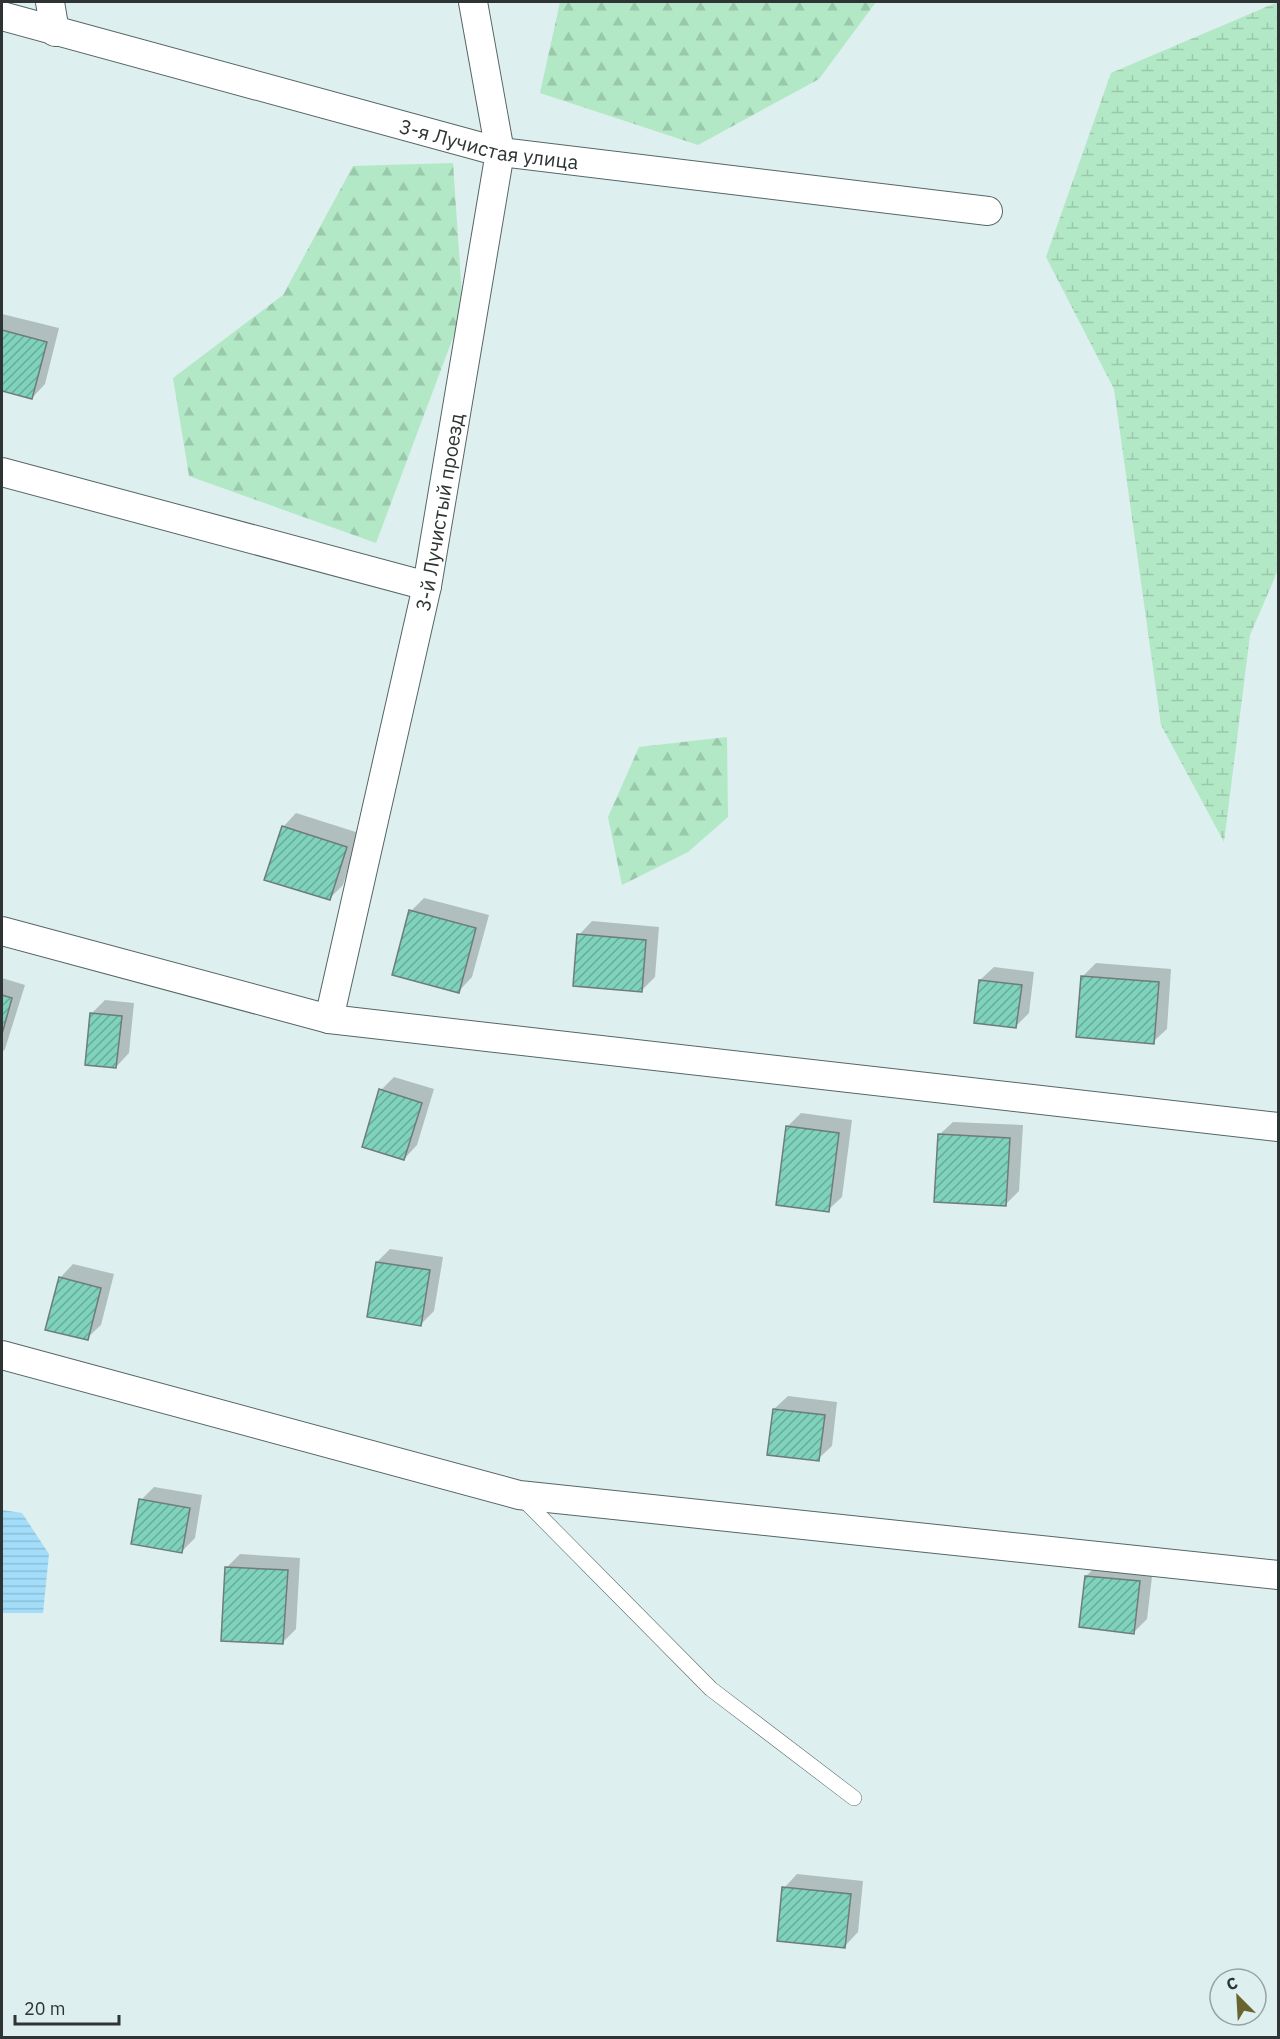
<svg xmlns="http://www.w3.org/2000/svg" width="1280" height="2039" font-family="'IBM Plex Sans',sans-serif">
<style>
.forest{fill:url(#forest-firs)}
.wetland{fill:url(#wetland-marsh)}
.water{fill:url(#water-rules)}
.shadow{fill:#0003}
.building{fill:url(#building-hatch);stroke:#6e7d78;stroke-width:1.5}
.lines{fill:none;stroke-linecap:round;stroke-linejoin:round}
.service-casing{stroke:#566665;stroke-width:16}
.minor-casing{stroke:#566665;stroke-width:30}
.service{stroke:#fff;stroke-width:15}
.minor{stroke:#fff;stroke-width:28}
.labels{text-anchor:middle;dominant-baseline:central;stroke-width:5;stroke-linejoin:round;paint-order:stroke}
.street-label{font-size:20px;fill:#2d3433;stroke:#ddefee}
</style>
<defs>
<pattern id="forest-firs" width="22" height="20" patternUnits="userSpaceOnUse" patternTransform="scale(1.5)"><rect width="22" height="20" fill="#b2e8c6"/><path d="M5 1l3.5 6h-7zM16 11l3.5 6h-7z" fill="#99c8ab"/></pattern>
<pattern id="wetland-marsh" width="20" height="14" patternUnits="userSpaceOnUse" patternTransform="scale(1.5)"><rect width="20" height="14" fill="#b2e8c6"/><path d="M1 5h8M5 5V1M11 12h8M15 12V8" fill="none" stroke="#99c8ab"/></pattern>
<pattern id="water-rules" width="6" height="5" patternUnits="userSpaceOnUse" patternTransform="scale(1.5)"><rect width="6" height="5" fill="#a3ddf9"/><path d="M0 2.5h6" fill="none" stroke="#8dbed6"/></pattern>
<pattern id="building-hatch" width="6" height="6" patternUnits="userSpaceOnUse" patternTransform="scale(1.5)"><rect width="6" height="6" fill="#7fd2bc"/><path d="M-1 1l2-2M0 6l6-6M5 7l2-2" fill="none" stroke="#68ab99"/></pattern>
</defs>
<rect width="100%" height="100%" fill="#ddefee"/>
<path class="forest" d="M560,2H876L819,79L698,145L540,93Z
M453,163L463,311L376,543L189,476L173,378L283,295L353,166Z
M727,737L728,817L688,852L622,885L608,817L639,747Z"/>
<path class="wetland" d="M1278,2V570L1250,635L1224,842L1161,725L1114,389L1046,257L1111,73Z"/>
<path class="water" d="M2,1510L22,1513L49,1554L43,1613H2Z"/>
<path class="shadow" d="M2,314L59,328L45,384L32,398L2,390Z
M296,813L359,833L343,885L329,899L283,827Z
M424,898L489,915L472,977L459,991L411,911Z
M592,921L659,927L655,977L641,991L579,935Z
M1096,963L1171,969L1167,1029L1153,1042L1083,976Z
M994,967L1034,972L1029,1013L1016,1026L980,980Z
M2,978L25,985L5,1049L2,1053Z
M105,1000L134,1003L129,1053L116,1067L92,1013Z
M394,1077L434,1089L417,1145L404,1159L381,1090Z
M801,1113L852,1120L842,1197L828,1210L787,1127Z
M953,1122L1023,1125L1019,1191L1006,1204L939,1135Z
M390,1249L443,1257L434,1311L421,1324L377,1262Z
M73,1264L114,1274L101,1325L87,1338L60,1278Z
M788,1396L837,1402L832,1446L818,1459L774,1409Z
M154,1487L202,1495L195,1538L181,1552L141,1500Z
M240,1554L300,1558L296,1629L283,1642L226,1568Z
M1100,1563L1153,1568L1147,1619L1134,1632L1086,1576Z
M797,1874L863,1881L858,1932L845,1946L784,1888Z"/>
<path class="building" d="M2,330L47,342L32,399L2,391Z
M282,826L347,847L330,900L264,880Z
M409,910L476,928L459,993L392,975Z
M577,934L646,940L642,992L573,986Z
M1081,976L1159,982L1154,1044L1076,1037Z
M979,980L1022,985L1016,1028L974,1023Z
M2,995L12,998L2,1034Z
M90,1013L122,1016L116,1068L85,1065Z
M379,1089L422,1103L404,1160L362,1147Z
M786,1126L839,1133L829,1212L776,1205Z
M938,1134L1010,1138L1006,1206L934,1202Z
M376,1262L430,1270L421,1326L367,1317Z
M59,1277L101,1288L88,1340L45,1330Z
M773,1409L825,1415L819,1461L767,1455Z
M139,1499L190,1508L182,1553L131,1544Z
M225,1567L288,1570L283,1644L221,1641Z
M1085,1576L1140,1581L1134,1634L1079,1627Z
M782,1887L851,1894L845,1948L777,1941Z"/>
<g class="lines">
<defs>
<path id="service" d="M521,1497L711,1689L854,1798"/>
<g id="minor">
<path d="M50,2L55,32"/>
<path id="s1" d="M2,16L500,152L988,211"/>
<path d="M2,472L427,586"/>
<path d="M2,931L329,1019L1278,1127"/>
<path id="s2" d="M329,1019L427,586L500,152L473,2"/>
<path d="M2,1355L519,1495L1278,1575"/>
</g>
</defs>
<use href="#service" class="service-casing"/>
<use href="#minor" class="minor-casing"/>
<use href="#service" class="service"/>
<use href="#minor" class="minor"/>
</g>
<g class="labels">
<g class="street-label">
<text stroke="none"><textPath href="#s1" startOffset="504">3-я Лучистая улица</textPath></text>
<text stroke="none"><textPath href="#s2" startOffset="519">3-й Лучистый проезд</textPath></text>
</g>
</g>
<rect width="1280" height="2039" fill="none" stroke="#2d3433" stroke-width="6"/>
<g transform="translate(1238 1997) rotate(336)"><circle r="28" fill="#ddefee" stroke="#97a4a3" stroke-width="1.5"/>
<path d="M0-4.5L10 22L0 15L-10 22Z" fill="#696330"/>
<text y="-9" font-size="16" font-weight="bold" text-anchor="middle" fill="#2d3433">С</text>
</g>
<path d="M15 2015v9h104v-9" fill="none" stroke="#2d3433" stroke-width="3"/>
<text x="24" y="2015" font-size="18" fill="#2d3433" stroke="#ddefee" stroke-width="4.5" paint-order="stroke">20 m</text>
</svg>
